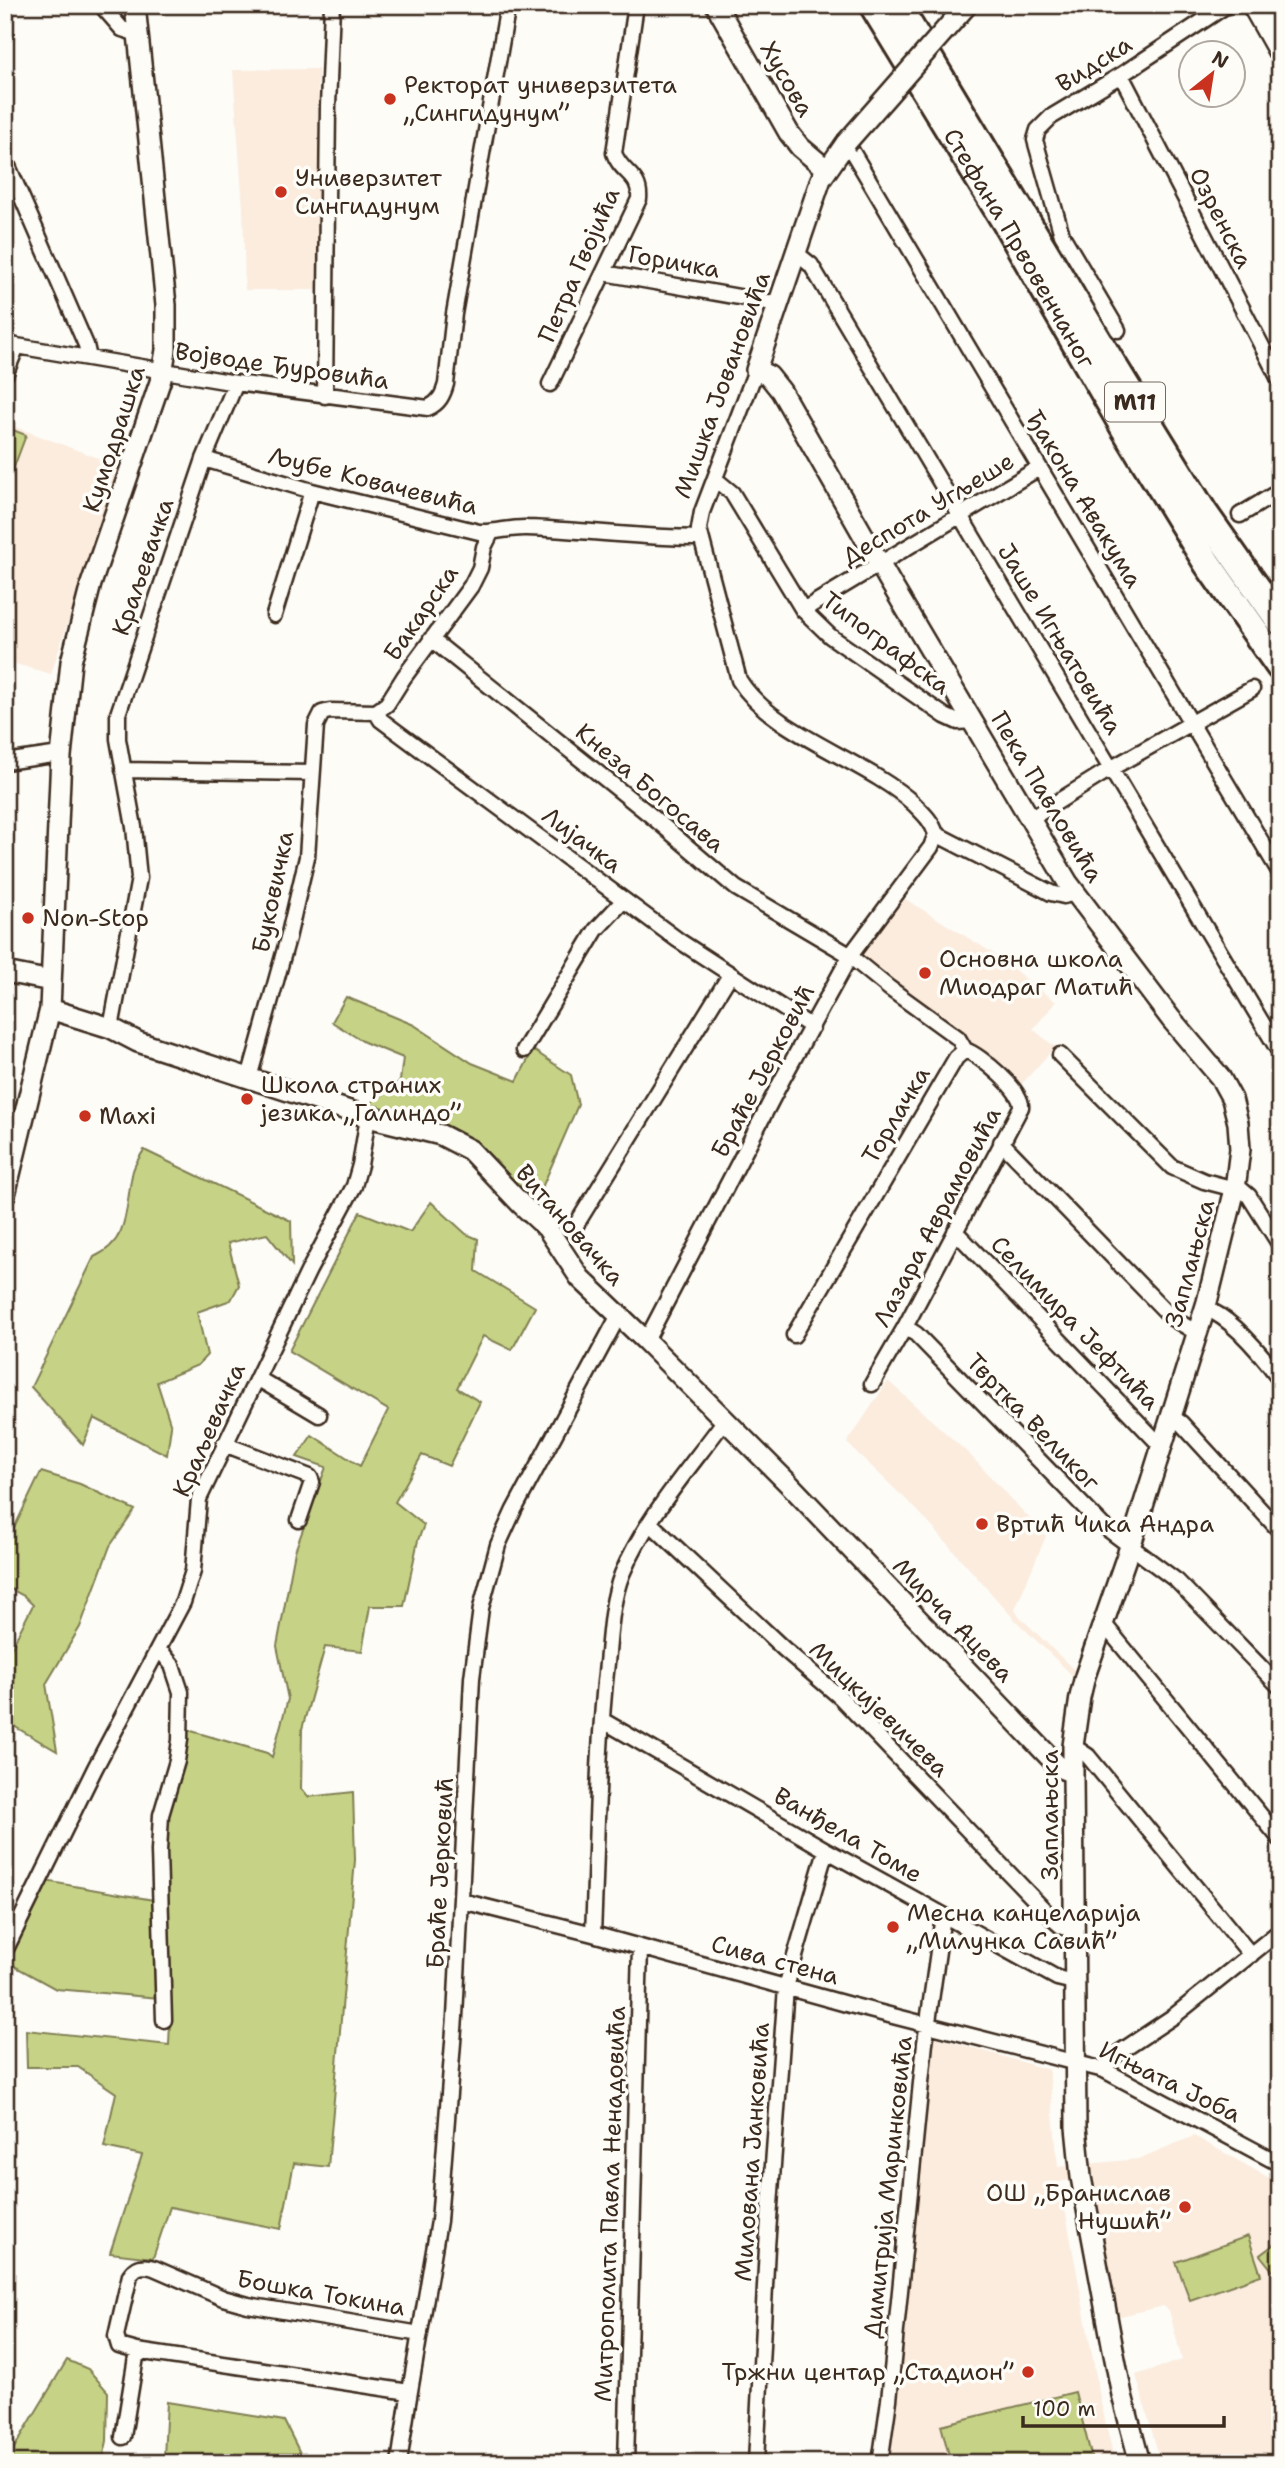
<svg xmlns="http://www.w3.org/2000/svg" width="1285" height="2468" font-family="'Shantell Sans',sans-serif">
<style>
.built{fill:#fbecde}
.green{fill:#c6d386;stroke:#807e52;stroke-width:2}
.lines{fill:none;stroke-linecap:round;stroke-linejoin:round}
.street-casing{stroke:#3b2a1e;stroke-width:19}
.secondary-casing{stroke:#3b2a1e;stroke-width:24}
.highway-casing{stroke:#3b2a1e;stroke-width:32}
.street{stroke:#fdfcf7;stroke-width:14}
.secondary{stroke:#fdfcf7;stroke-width:19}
.highway{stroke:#fdfcf7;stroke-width:26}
.secondary-bridge-casing{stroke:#3b2a1e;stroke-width:24;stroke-linecap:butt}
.secondary-bridge{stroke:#fdfcf7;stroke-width:19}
.poi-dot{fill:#c8321e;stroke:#fdfcf7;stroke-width:2.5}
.labels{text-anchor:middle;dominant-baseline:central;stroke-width:7;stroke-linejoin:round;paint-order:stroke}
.shield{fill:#fdfcf7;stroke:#75695f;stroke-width:2}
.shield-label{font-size:23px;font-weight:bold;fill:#3b2a1e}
.street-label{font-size:24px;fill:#3b2a1e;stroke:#fdfcf7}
.poi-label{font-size:24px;fill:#3b2a1e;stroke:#fdfcf7;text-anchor:start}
</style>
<rect width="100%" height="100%" fill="#fdfcf7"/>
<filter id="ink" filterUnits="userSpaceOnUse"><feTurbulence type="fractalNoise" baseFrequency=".0143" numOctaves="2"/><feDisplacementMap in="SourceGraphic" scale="14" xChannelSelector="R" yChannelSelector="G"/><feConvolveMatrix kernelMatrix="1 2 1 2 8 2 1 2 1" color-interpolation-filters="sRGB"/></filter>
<g filter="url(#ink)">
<path class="built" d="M318,69L319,290H245L243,208L233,70Z
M5,423L119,466L51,674L5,661Z
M902,897L991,952L1056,1002L1033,1029L1055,1047L1019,1087L854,958Z
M888,1381L969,1454L1046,1536L1015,1609L1020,1617L1074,1670L1072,1675L1015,1620L918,1511L847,1443Z
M932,2036L1049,2070L1058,2167L1138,2159L1194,2136L1280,2184V2463H1161L1136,2375L1182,2360L1169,2310L1163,2306L1112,2318L1083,2177L1060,2182L1101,2403L1115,2463H886Z"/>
<path class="green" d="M5,427L26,435L5,491Z
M346,997L414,1025L472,1063L517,1081L533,1050L571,1075L578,1105L534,1206C513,1182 493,1153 466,1136C438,1117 401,1113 369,1104L400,1081L403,1058L364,1042L332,1022Z
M144,1150L291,1221L292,1265L267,1234L228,1243L239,1285L231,1300L197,1312L207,1355L198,1365L157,1382L171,1426L167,1455L94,1418L83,1445L31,1387L94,1257C130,1241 125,1208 132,1175C133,1166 139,1158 144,1150Z
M431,1202L466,1234L478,1239L476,1271L535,1307L512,1350L483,1336L457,1388L480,1402L449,1466L422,1455L395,1502L424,1525L418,1540L404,1606H370L362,1651L325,1647L302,1729L301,1789L308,1797L353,1792L355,1860L328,2167L294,2163L281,2229L170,2207L153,2258L110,2253L142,2155L104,2147L116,2093L78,2067H27L26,2030L169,2045L171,1999L56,1989L5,1961V1951L40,1880L165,1902L167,1819L179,1778L188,1730L267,1753L272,1757L288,1699L277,1646L295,1551L326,1467L297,1457L312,1435L360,1466L388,1410L289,1351L360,1212L410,1232Z
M41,1472L80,1484L135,1510L110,1546L80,1627L46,1684L57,1751L5,1721V1660L33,1605L24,1596L5,1586V1547Z
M1248,2236L1261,2275L1190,2300L1176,2262Z
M1280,2240V2280L1260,2255Z
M67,2360L88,2369L108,2392L107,2441L102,2463H5Z
M1075,2392L1093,2463H951L941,2425Z
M167,2402L284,2421L305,2463H188L164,2457Z"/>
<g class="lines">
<defs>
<path id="street" d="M101,5L122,29L138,34
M951,7L952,5
M1121,75L1280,381
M850,148L1280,873
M5,159L86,345L89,358
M796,253L811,265L1280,1053
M604,273L778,304
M1118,330L1062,235L1035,140L1038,130L1051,117L1121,75L1227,5
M5,344L236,383L428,408C439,403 443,395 446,384L454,314L508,5
M756,370L702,512L699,529L739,680C773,735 865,759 914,804C923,813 932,821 936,834L1051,893L1064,896L1074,893
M5,375L17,346
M550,384L639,199C641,174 621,174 614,153L636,5
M325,396L328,106L332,5
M204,459L312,491L479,532C496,533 511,527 527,528C585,530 642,538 700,538
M715,479L732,493L803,610L830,636L945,716L958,722L971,721
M1240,515L1280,491
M803,610L1039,468
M274,615L312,491
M431,639L649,814L736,888L846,953L889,988L958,1038L965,1050
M376,712L381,720L393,729L678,940L812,1027
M376,712L387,704L404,677L471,586L480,568L484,547L491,533
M5,762L53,755L61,756
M123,770L312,773
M1030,819L1110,769L1252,689
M111,1028L139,878L134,827L118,739V714L204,459L236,383
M524,1050L596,930L624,900
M1060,1055L1172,1167L1204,1181L1235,1189
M249,1078L288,938L307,857L316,725L322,713L330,711L376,712
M1001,1142L1172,1318L1197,1333
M1236,1185L1249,1196L1280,1245
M576,1225L730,975
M955,1231L1162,1447
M1205,1308C1232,1318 1263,1356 1280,1379
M905,1327L916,1334L1102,1525L1177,1581L1280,1687
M794,1335L956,1058L965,1050
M646,1341L783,1078L850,956L931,847L936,834
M257,1378L319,1415
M872,1384L905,1327L1021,1107C1023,1091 980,1055 965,1050
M1172,1417L1181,1423L1280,1531
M224,1444L310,1477L312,1482L299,1520
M650,1523L784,1649L840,1697L1053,1919L1061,1926L1073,1930
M1104,1624L1280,1839
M158,1652L164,1655L172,1665L181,1692L180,1740L177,1761L161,1815L159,1851L164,2020
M602,1720L826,1850L1057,1978L1074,1982
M1073,1746L1088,1756L1251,1955
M462,1901L593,1934L850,2005L1104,2070L1280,2164
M593,1934C597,1844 597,1752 607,1663C610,1634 611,1602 622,1574C646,1517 689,1469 725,1420
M5,1951L95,1768L183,1602L193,1571L199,1499L309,1270L354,1186L360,1165L368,1117
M1104,2070L1114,2056L1174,2016L1280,1931
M409,2392L137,2351L119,2346L116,2336L130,2275C136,2265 144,2265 154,2268L223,2298L248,2305L420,2334
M123,2437L137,2351
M399,2463L408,2403L439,2221L455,2017L472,1678L481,1608L498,1545L514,1510L619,1315
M626,2463L640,1947
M756,2463L767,2247L786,1987L826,1850
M880,2463L889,2400L925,2043L943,1916"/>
<path id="secondary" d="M716,5L789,133L800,147L826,169
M1252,5L1280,55
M846,143L821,179L756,370L769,376L781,391L890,582L1068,883L1171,1019L1220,1077L1232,1099L1238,1123L1240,1149L1235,1189L1207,1302L1134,1535L1085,1676L1080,1697L1073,1746V1773L1076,2127L1081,2177L1113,2349L1122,2395L1140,2463
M5,972L51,981
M50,1009L111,1028L138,1042L368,1117L441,1135L470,1150L521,1204L547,1228L580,1278L646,1341L790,1485L1060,1768L1073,1773
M5,1195L50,1009L61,756L71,662L91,584L161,379L166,350V305L135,5"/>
<g id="highway">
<path id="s1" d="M873,5L1006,223L1125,429L1207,563L1280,667"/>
<path d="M897,5L1111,362L1204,513L1280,621"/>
</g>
</defs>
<use href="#street" class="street-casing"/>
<use href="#secondary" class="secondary-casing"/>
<use href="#highway" class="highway-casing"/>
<use href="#street" class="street"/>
<use href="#secondary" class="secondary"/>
<use href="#highway" class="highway"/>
<defs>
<path id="secondary-bridge" d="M846,143L967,5"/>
</defs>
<use href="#secondary-bridge" class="secondary-bridge-casing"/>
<use href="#secondary-bridge" class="secondary-bridge"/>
</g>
</g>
<g class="poi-dot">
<circle cx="390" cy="99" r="7"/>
<circle cx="281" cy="192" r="7"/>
<circle cx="28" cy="918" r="7"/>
<circle cx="925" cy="973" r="7"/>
<circle cx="247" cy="1099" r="7"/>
<circle cx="85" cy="1116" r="7"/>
<circle cx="982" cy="1524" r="7"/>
<circle cx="893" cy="1927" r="7"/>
<circle cx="1185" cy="2207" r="7"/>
<circle cx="1028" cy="2372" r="7"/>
</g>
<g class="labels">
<rect class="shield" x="1105" y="382.5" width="60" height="39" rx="5"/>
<g class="shield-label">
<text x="1135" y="402">M11</text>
</g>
<g class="street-label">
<text transform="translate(1094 64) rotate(-32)">Видска</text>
<text transform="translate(787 79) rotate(60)">Хусова</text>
<text transform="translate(1221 218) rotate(63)">Озренска</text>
<text stroke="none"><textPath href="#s1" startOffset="284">Стефана Првовенчаног</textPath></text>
<text transform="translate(674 262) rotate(10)">Горичка</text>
<text transform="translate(579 265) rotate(-66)">Петра Гвојића</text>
<text transform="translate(282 366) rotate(8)">Војводе Ђуровића</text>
<text transform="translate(722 385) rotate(-70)">Мишка Јовановића</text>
<text transform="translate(114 439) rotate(-72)">Кумодрашка</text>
<text transform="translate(373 481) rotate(14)">Љубе Ковачевића</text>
<text transform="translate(1084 499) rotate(59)">Ђакона Авакума</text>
<text transform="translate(928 509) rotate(-31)">Деспота Угљеше</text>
<text transform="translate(143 567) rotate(-71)">Краљевачка</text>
<text transform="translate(421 613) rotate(-55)">Бакарска</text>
<text transform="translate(1060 639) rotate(59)">Јаше Игњатовића</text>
<text transform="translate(886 643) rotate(37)">Типографска</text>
<text transform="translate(650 788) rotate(40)">Кнеза Богосава</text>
<text transform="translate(1047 797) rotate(59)">Пека Павловића</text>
<text transform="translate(582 840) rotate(37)">Лијачка</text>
<text transform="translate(273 892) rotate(-78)">Буковичка</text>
<text transform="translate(763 1071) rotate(-62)">Браће Јерковић</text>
<text transform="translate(896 1115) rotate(-59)">Торлачка</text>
<text transform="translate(937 1217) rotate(-62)">Лазара Аврамовића</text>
<text transform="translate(570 1225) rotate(49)">Витановачка</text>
<text transform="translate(1190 1263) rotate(-75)">Заплањска</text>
<text transform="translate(1075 1323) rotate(46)">Селимира Јефтића</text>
<text transform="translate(1033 1422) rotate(46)">Твртка Великог</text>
<text transform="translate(209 1430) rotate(-66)">Краљевачка</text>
<text transform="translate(953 1620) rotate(46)">Мирча Ацева</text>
<text transform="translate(879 1709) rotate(44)">Мицкијевичева</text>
<text transform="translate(1050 1815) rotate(-90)">Заплањска</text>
<text transform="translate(848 1835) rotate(30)">Ванђела Томе</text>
<text transform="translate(440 1873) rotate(-87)">Браће Јерковић</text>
<text transform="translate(775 1960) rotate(15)">Сива стена</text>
<text transform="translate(1170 2082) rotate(26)">Игњата Јоба</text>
<text transform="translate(752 2152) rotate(-86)">Милована Јанковића</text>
<text transform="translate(888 2187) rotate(-84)">Димитрија Маринковића</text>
<text transform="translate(610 2204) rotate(-88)">Митрополита Павла Ненадовића</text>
<text transform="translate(321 2293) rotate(10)">Бошка Токина</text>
</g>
<g class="poi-label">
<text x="404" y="85">Ректорат универзитета<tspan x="404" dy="28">„Сингидунум”</tspan></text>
<text x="295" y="178">Универзитет<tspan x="295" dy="28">Сингидунум</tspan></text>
<text x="42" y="918">Non-Stop</text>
<text x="939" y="959">Основна школа<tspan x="939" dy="28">Миодраг Матић</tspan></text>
<text x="261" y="1085">Школа страних<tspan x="261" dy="28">језика „Галиндо”</tspan></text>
<text x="99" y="1116">Maxi</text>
<text x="996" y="1524">Вртић Чика Андра</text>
<text x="907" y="1913">Месна канцеларија<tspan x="907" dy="28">„Милунка Савић”</tspan></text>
<text x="1171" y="2193" text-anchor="end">ОШ „Бранислав<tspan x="1171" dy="28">Нушић”</tspan></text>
<text x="1014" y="2372" text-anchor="end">Тржни центар „Стадион”</text>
</g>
</g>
<rect width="1285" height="2468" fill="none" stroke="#fdfcf7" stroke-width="28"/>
<rect x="14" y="14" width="1257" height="2440" fill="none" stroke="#3b2a1e" stroke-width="2.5" filter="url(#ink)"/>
<g transform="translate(1212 74) rotate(30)"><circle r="33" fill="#fdfcf7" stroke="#afa8a0" stroke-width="2"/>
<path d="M0-5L12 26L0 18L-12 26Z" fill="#c8321e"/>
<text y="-10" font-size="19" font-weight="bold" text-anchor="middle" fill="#3b2a1e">N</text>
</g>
<path d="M1023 2416v10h201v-10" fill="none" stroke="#3b2a1e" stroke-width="3.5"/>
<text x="1033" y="2416" font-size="21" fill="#3b2a1e" stroke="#fdfcf7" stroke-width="5" paint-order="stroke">100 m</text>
</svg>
